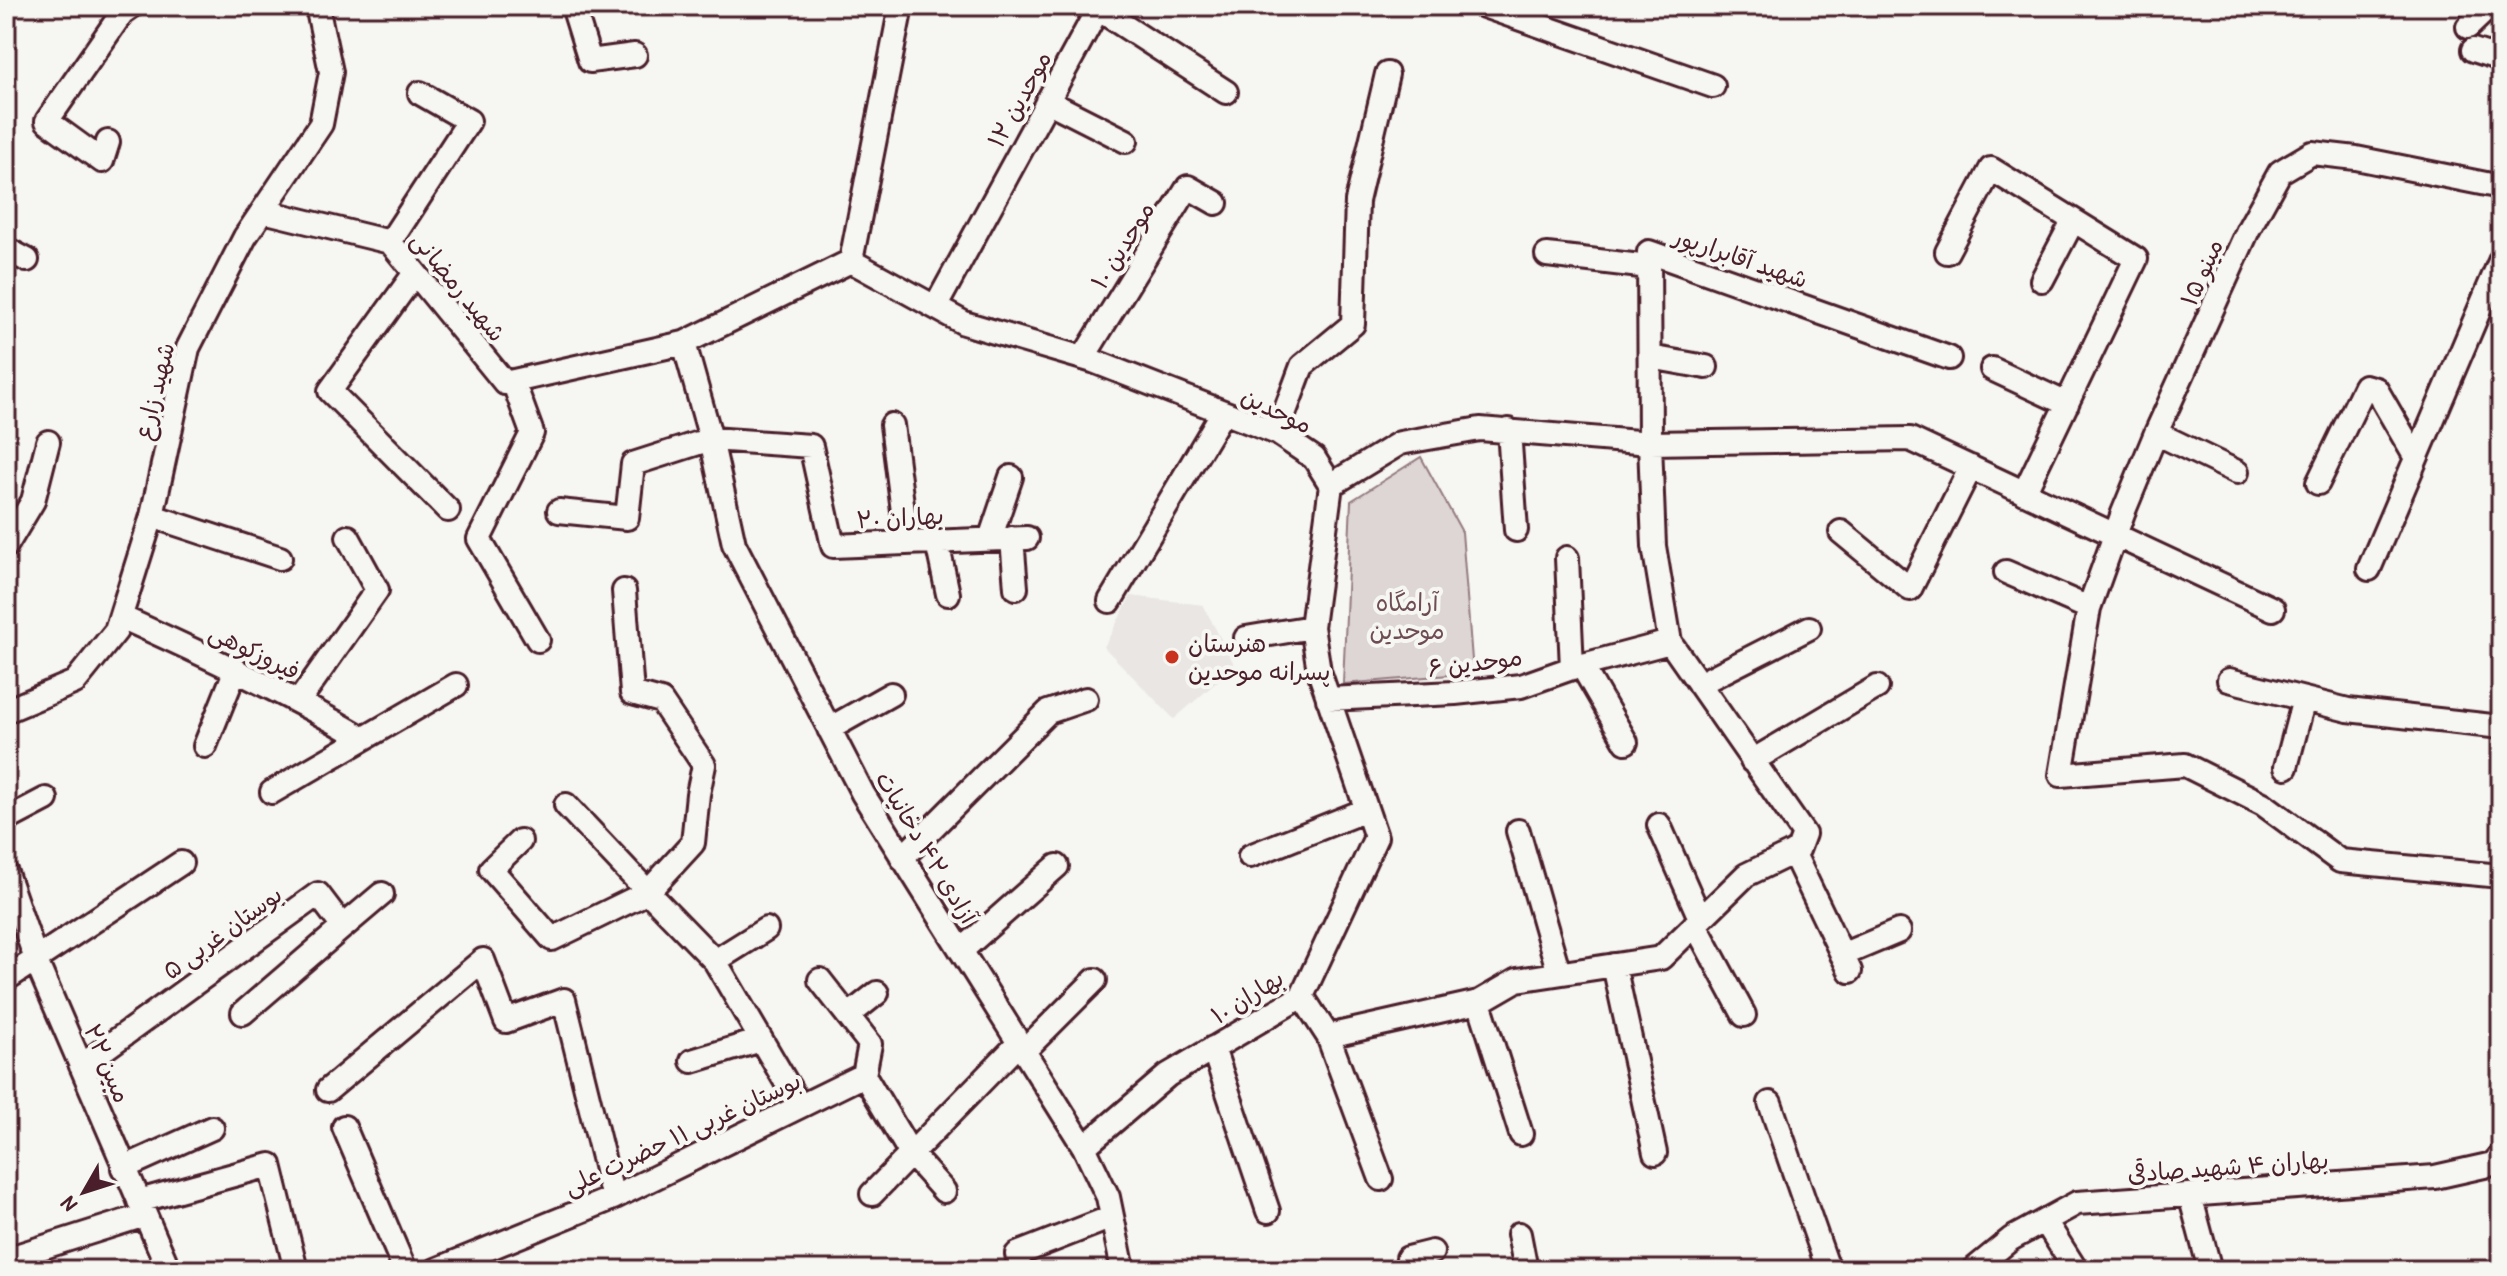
<svg xmlns="http://www.w3.org/2000/svg" width="2507" height="1276" font-family="'Patrick Hand','Playpen Sans Arabic',sans-serif">
<style>
.built{fill:#e9e6e3}
.green{fill:#ddd6d5;stroke:#947a80;stroke-width:2}
.lines{fill:none;stroke-linecap:round;stroke-linejoin:round}
.street-casing{stroke:#4a1f2b;stroke-width:28}
.street{stroke:#f6f6f2;stroke-width:22}
.poi-dot{fill:#c8321e;stroke:#f6f6f2;stroke-width:3}
.labels{text-anchor:middle;dominant-baseline:central;stroke-width:8;stroke-linejoin:round;paint-order:stroke}
.street-label{font-size:24px;fill:#4a1f2b;stroke:#f6f6f2}
.park-label{font-size:24px;fill:#6f4d56;stroke:#f6f6f2}
.poi-label{font-size:24px;fill:#4a1f2b;stroke:#f6f6f2;text-anchor:start}
</style>
<rect width="100%" height="100%" fill="#f6f6f2"/>
<filter id="ink" filterUnits="userSpaceOnUse"><feTurbulence type="fractalNoise" baseFrequency=".0125" numOctaves="2"/><feDisplacementMap in="SourceGraphic" scale="16" xChannelSelector="R" yChannelSelector="G"/><feConvolveMatrix kernelMatrix="1 2 1 2 8 2 1 2 1" color-interpolation-filters="sRGB"/></filter>
<g filter="url(#ink)">
<path class="built" d="M1131,596L1203,605L1235,666L1174,719L1104,647Z"/>
<path class="green" d="M1421,457L1462,532L1473,673L1343,684L1351,501Z"/>
<g class="lines">
<defs>
<path id="street" d="M573,6L590,61L635,55
M1484,6L1713,86
M2468,27L2490,6
M2473,50L2501,59
M1047,101L1126,141
M108,142L102,161L47,121L122,13L132,6
M2501,187L2356,158L2312,153L2280,172L2248,230L2156,433L2123,513L2089,608L2061,775L2185,765L2263,804L2340,861L2501,876
M263,211L390,242L505,383L684,343L851,261
M390,242L469,121L420,93
M6,249L27,260
M1947,252L1991,169L2136,259L2024,493
M1547,255L1649,267
M851,261L964,323L1093,361L1277,433L1314,458L1331,485L1312,627L1319,671L1376,837L1302,996L1168,1075L1084,1147
M851,261L901,6
M415,273L330,391L448,510
M2042,280L2073,221
M936,306L1098,9L1226,92
M684,343L711,439L734,544L863,794L1084,1147L1108,1197L1123,1270
M1650,357L1706,367
M1083,358L1188,187L1216,203
M1949,358L1649,252L1650,443L1910,439L2273,609
M1992,369L2067,404
M513,381L532,433L479,539L538,640
M892,425L907,543
M1509,430L1516,530
M1277,433L1302,366L1353,324L1357,201L1387,74
M2156,433L2237,472
M2318,483L2365,386L2376,389L2416,458
M559,511L627,518L633,464L711,439L811,446L833,546L1027,538
M152,516L280,558
M1841,532L1910,589L1971,467
M1012,538L1016,588
M990,539L1011,477
M937,542L948,594
M6,546L33,501L48,442
M1567,558L1572,668
M2369,569L2501,259
M2006,572L2089,608
M1110,601L1223,412
M121,617C203,654 284,692 363,738
M1246,638L1312,627
M1582,666L1626,742
M2229,680L2348,710L2501,727
M1699,684L1809,628
M1328,699L1455,693L1521,686L1572,668L1670,642
M299,701L377,590L348,537
M6,711L75,682L116,631L152,516L188,348L245,237L321,124L331,72L317,6
M829,729L891,694
M205,746L236,669
M1752,761L1877,687
M2286,767L2304,699
M272,792L456,685
M566,805L648,892L693,843L698,794L704,765L661,701L632,693L624,591
M6,820L46,799
M1659,825L1700,918
M1518,831L1559,973
M520,841L491,869L552,939L648,892L715,961L800,1106
M1793,852L1850,971
M1250,856L1366,810
M902,858L1048,712L1086,699
M6,873L39,968L169,1270
M1695,924L1744,1015
M961,951L1057,866
M1842,955L1899,931
M715,961L766,929
M1614,965L1655,1153
M6,979L181,863
M820,980L870,1044L864,1075
M1302,996L1328,1036L1479,1002L1517,980L1661,958L1746,875L1798,850L1804,834L1670,642L1654,546L1650,443L1480,429L1400,443L1331,485
M1479,1002L1521,1134
M243,1013L343,927
M848,1016L877,993
M1328,1036L1381,1179
M1213,1048L1268,1211
M1023,1052L1095,980
M692,1061L761,1040
M81,1066L318,894L343,927L382,894
M328,1090L483,960L506,1021L564,1000L613,1198
M1770,1103L1826,1263L1832,1270
M344,1127L405,1270
M123,1168L212,1128
M872,1194L1018,1044
M2190,1195L2210,1270
M139,1201L270,1165L296,1270
M2045,1221L2076,1270
M1519,1234L1526,1270
M19,1255L145,1215
M436,1270L613,1198L864,1075L911,1154L944,1191
M1020,1270L1017,1254L1112,1217
M1411,1270L1408,1258L1432,1252
M1973,1270L2011,1239L2077,1203L2435,1177L2493,1164L2501,1155"/>
</defs>
<use href="#street" class="street-casing"/>
<use href="#street" class="street"/>
</g>
</g>
<circle class="poi-dot" cx="1172" cy="657" r="8"/>
<g class="labels">
<g class="street-label">
<text transform="translate(1019 99) rotate(-61)">موحدین ۱۲</text>
<text transform="translate(1122 245) rotate(-58)">موحدین ۱۰</text>
<text transform="translate(1741 257) rotate(19)">شهید آقابرارپور</text>
<text transform="translate(2201 272) rotate(-66)">مینو ۱۵</text>
<text transform="translate(459 286) rotate(51)">شهید رمضانی</text>
<text transform="translate(154 391) rotate(-76)">شهید زارع</text>
<text transform="translate(1277 410) rotate(26)">موحدین</text>
<text transform="translate(900 517) rotate(-3)">بهاران ۲۰</text>
<text transform="translate(255 651) rotate(26)">فیروزکوهی</text>
<text transform="translate(1475 662) rotate(-7)">موحدین ۶</text>
<text transform="translate(927 847) rotate(59)">آزادی ۴۲ دخانیات</text>
<text transform="translate(222 932) rotate(-36)">بوستان غربی ۵</text>
<text transform="translate(1247 996) rotate(-32)">بهاران ۱۰</text>
<text transform="translate(108 1063) rotate(67)">مبین ۲۲</text>
<text transform="translate(682 1133) rotate(-25)">بوستان غربی ۱۱ حضرت علی</text>
<text transform="translate(2228 1166) rotate(-4)">بهاران ۴ شهید صادقی</text>
</g>
<g class="park-label">
<text x="1407" y="602">آرامگاه<tspan x="1407" dy="28">موحدین</tspan></text>
</g>
<g class="poi-label">
<text x="1188" y="643">هنرستان<tspan x="1188" dy="28">پسرانه موحدین</tspan></text>
</g>
</g>
<rect width="2507" height="1276" fill="none" stroke="#f6f6f2" stroke-width="32"/>
<rect x="16" y="16" width="2475" height="1244" fill="none" stroke="#4a1f2b" stroke-width="3" filter="url(#ink)"/>
<g transform="translate(84 1192) rotate(231)" stroke="#f6f6f2" stroke-width="6" paint-order="stroke">
<path d="M0-6L14 30L0 20L-14 30Z" fill="#4a1f2b"/>
<text y="-12" font-size="22" font-weight="bold" text-anchor="middle" fill="#4a1f2b">N</text>
</g>
</svg>
